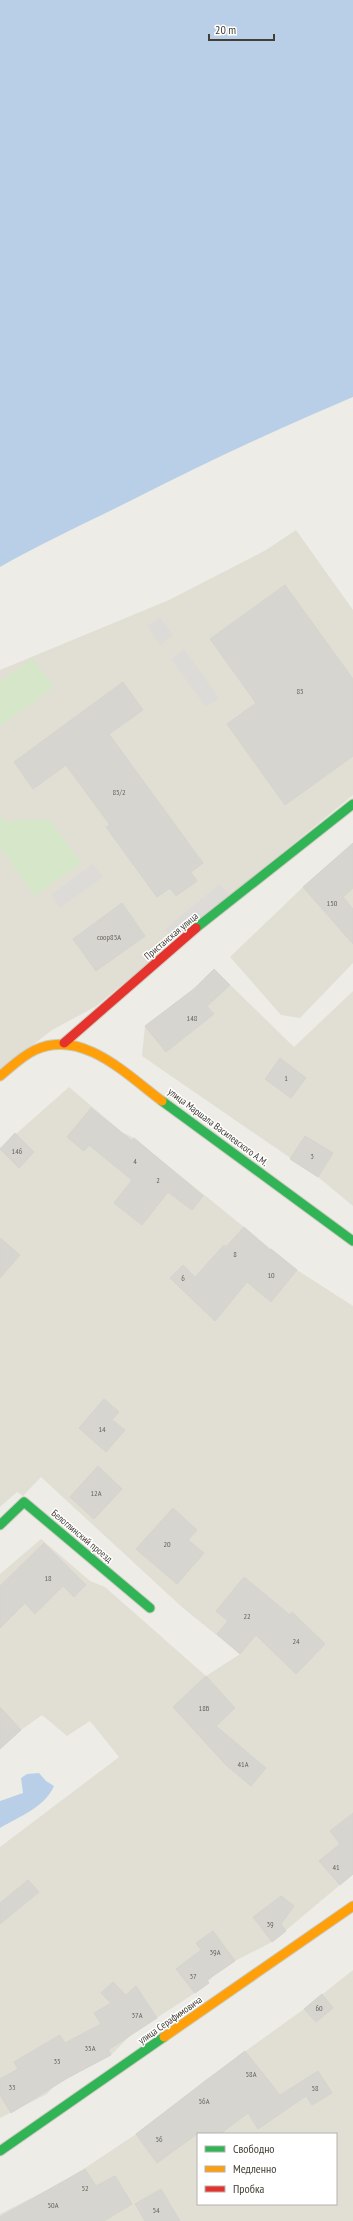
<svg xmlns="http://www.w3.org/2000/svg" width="353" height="2221" font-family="'PT Sans Narrow',sans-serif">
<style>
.residential{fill:#e1dfd4;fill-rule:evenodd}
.green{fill:#d6e6c8}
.parking{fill:#dcdbd7}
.water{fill:#b9cfe8}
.building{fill:#d7d5cf;stroke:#d5d3cd}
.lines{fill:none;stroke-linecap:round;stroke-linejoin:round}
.fast-casing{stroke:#cccabe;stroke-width:11}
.slow-casing{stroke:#cccabe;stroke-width:11}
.jam-casing{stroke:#cccabe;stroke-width:11}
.fast{stroke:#30b455;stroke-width:9}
.slow{stroke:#ff9f0a;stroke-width:9}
.jam{stroke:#e5322d;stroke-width:9}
.labels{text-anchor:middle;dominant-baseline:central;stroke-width:3;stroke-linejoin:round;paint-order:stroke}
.number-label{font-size:8px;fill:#68645c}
.street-label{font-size:10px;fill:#423e34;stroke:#fff}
</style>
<rect width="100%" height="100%" fill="#edece7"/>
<path class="residential" d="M296,530L353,610V795L95,1007L52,1030L0,1071V670L169,600L266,550Z
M338,856L348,868L353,864V963L300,1018L281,1015L230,957L303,887Z
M214,969L294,1047L353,991V1206L318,1177L142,1056L145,1026L193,989Z
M69,1087L122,1132L134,1138L297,1270L353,1306V1874L272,1942L235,1961L217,1973L195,1993L132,2034L111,2055L54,2086L47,2094L0,2118V1847L119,1757L90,1721L67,1736L42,1715L21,1730L0,1749V1574L41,1539L90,1581L105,1587L206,1676L240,1654L183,1608L41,1477L23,1496L17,1492L0,1507V1148Z
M353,1970V2221H0V2214L67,2180L136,2134L204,2081L304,2009ZM198,2134H336V2204H198Z"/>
<path class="green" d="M32,658L54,687L0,726V682Z
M0,815L4,821L49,819L81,863L35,896L0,847Z"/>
<path class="parking" d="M160,617L173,635L160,645L147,626Z
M184,649L219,698L206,707L171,659Z
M93,864L103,877L60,908L51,895Z
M220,884L230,897L175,941L165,929Z"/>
<path class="water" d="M0,0H353V397C277,429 203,464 130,501C86,523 42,543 0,567Z
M39,1773L46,1781L54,1786C44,1808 20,1816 0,1828V1801L23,1793L21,1778L27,1774Z"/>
<path class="building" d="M285,585L353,679V756L285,805L227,724L256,703L210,639Z
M123,682L143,710L109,734L203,863L191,872L197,881L176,896L170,888L157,897L106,827L110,825L66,765L33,789L14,762Z
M353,843V888L343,897L353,909V944L303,887Z
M122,903L145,936L96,971L73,939Z
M214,969L230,985L207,1006L214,1014L166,1052L145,1026L194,989Z
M280,1058L306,1078L291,1098L265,1079Z
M91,1108L132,1141L134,1138L203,1196L192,1210L168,1192L142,1225L114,1203L132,1180L89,1145L84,1151L67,1137Z
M15,1133L34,1152L19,1168L0,1149Z
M305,1136L333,1153L318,1177L290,1159Z
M244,1227L270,1250L271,1249L297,1270L271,1302L247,1282L215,1321L170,1278L183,1265L195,1277L224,1245L226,1247Z
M0,1238L20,1255L0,1278Z
M104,1399L119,1412L112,1420L125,1430L106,1452L79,1428Z
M98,1466L122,1489L94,1519L70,1497Z
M173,1508L197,1530L188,1540L204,1553L177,1584L136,1549Z
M44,1543L86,1585L74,1597L63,1586L35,1614L25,1603L0,1628V1586Z
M244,1577L290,1615L292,1612L325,1644L296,1674L256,1635L240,1654L217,1634L228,1621L216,1611Z
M206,1676L235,1708L216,1726L266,1768L251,1786L226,1765L173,1707Z
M0,1707L21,1730L0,1749Z
M353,1813V1874L340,1885L319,1861L340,1844L330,1831Z
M28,1880L39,1892L0,1924V1903Z
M281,1896L294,1906L281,1924L286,1931L272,1942L253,1917Z
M213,1931L235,1961L207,1980L209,1983L195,1993L176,1969L201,1950L196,1943Z
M113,1982L126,1995L136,1986L157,2018L108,2050L111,2055L69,2077L11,2113L0,2095V2079L18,2069L14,2062L60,2035L65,2043L101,2024L94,2013L111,2003L101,1993Z
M322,1994L333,2008L316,2022L304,2009Z
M245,2051L280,2095L318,2071L332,2093L312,2105L306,2096L258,2129L248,2113L220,2134H197L157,2163L136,2134Z
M85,2169L96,2186L115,2176L132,2204L104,2221H0V2217Z
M161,2189L180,2221H145L135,2204Z"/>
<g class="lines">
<defs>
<path id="fast" d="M196,928L353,804
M162,1101L353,1241
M0,1525L24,1502L150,1608
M0,2151L164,2037"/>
<path id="slow" d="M0,1076C11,1067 22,1056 35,1050C82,1028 127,1075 162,1101
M164,2037L353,1906"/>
<path id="jam" d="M64,1043L196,928"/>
</defs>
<use href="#fast" class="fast-casing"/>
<use href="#slow" class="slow-casing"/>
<use href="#jam" class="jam-casing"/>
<use href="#fast" class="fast"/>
<use href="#slow" class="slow"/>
<use href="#jam" class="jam"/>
</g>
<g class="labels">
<g class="number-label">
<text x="300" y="691">85</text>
<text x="119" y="792">85/2</text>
<text x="332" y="903">150</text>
<text x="109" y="937">соор85А</text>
<text x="192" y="1018">148</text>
<text x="286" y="1078">1</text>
<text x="17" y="1151">146</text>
<text x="312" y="1156">3</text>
<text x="135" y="1161">4</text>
<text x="158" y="1180">2</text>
<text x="235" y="1254">8</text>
<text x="271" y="1275">10</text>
<text x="183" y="1278">6</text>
<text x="102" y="1429">14</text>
<text x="96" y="1493">12А</text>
<text x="167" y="1544">20</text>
<text x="48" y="1578">18</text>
<text x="247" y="1616">22</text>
<text x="296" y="1641">24</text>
<text x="204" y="1708">18Б</text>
<text x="243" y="1764">41А</text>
<text x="336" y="1867">41</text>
<text x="270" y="1924">39</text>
<text x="215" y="1952">39А</text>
<text x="193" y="1976">37</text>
<text x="319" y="2008">60</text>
<text x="137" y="2015">37А</text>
<text x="90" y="2048">35А</text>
<text x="57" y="2061">35</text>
<text x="251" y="2074">58А</text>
<text x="12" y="2087">33</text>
<text x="315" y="2088">58</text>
<text x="204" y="2101">56А</text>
<text x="159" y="2139">56</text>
<text x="85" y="2188">52</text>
<text x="53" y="2205">50А</text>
<text x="156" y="2210">54</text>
</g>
<g class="street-label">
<text transform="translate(171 936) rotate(-40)">Пристанская улица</text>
<text transform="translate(218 1127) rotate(37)">улица Маршала Василевского А.М.</text>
<text transform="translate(82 1536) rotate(40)">Белоглинский проезд</text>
<text transform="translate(170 2020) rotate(-35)">улица Серафимовича</text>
</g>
</g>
<rect x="197" y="2133" width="140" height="72" fill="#ffffff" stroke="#b3b2ae"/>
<rect x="205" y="2146" width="20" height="6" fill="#30b455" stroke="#b3b2ae"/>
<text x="233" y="2153" font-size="12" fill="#423e34">Свободно</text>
<rect x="205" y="2166" width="20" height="6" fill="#ff9f0a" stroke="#b3b2ae"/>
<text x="233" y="2173" font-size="12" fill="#423e34">Медленно</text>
<rect x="205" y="2186" width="20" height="6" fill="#e5322d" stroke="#b3b2ae"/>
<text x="233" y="2193" font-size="12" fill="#423e34">Пробка</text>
<path d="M209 34v6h65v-6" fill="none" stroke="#423e34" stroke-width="2"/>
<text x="215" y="34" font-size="12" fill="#423e34" stroke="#ffffff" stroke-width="3" paint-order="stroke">20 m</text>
</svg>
